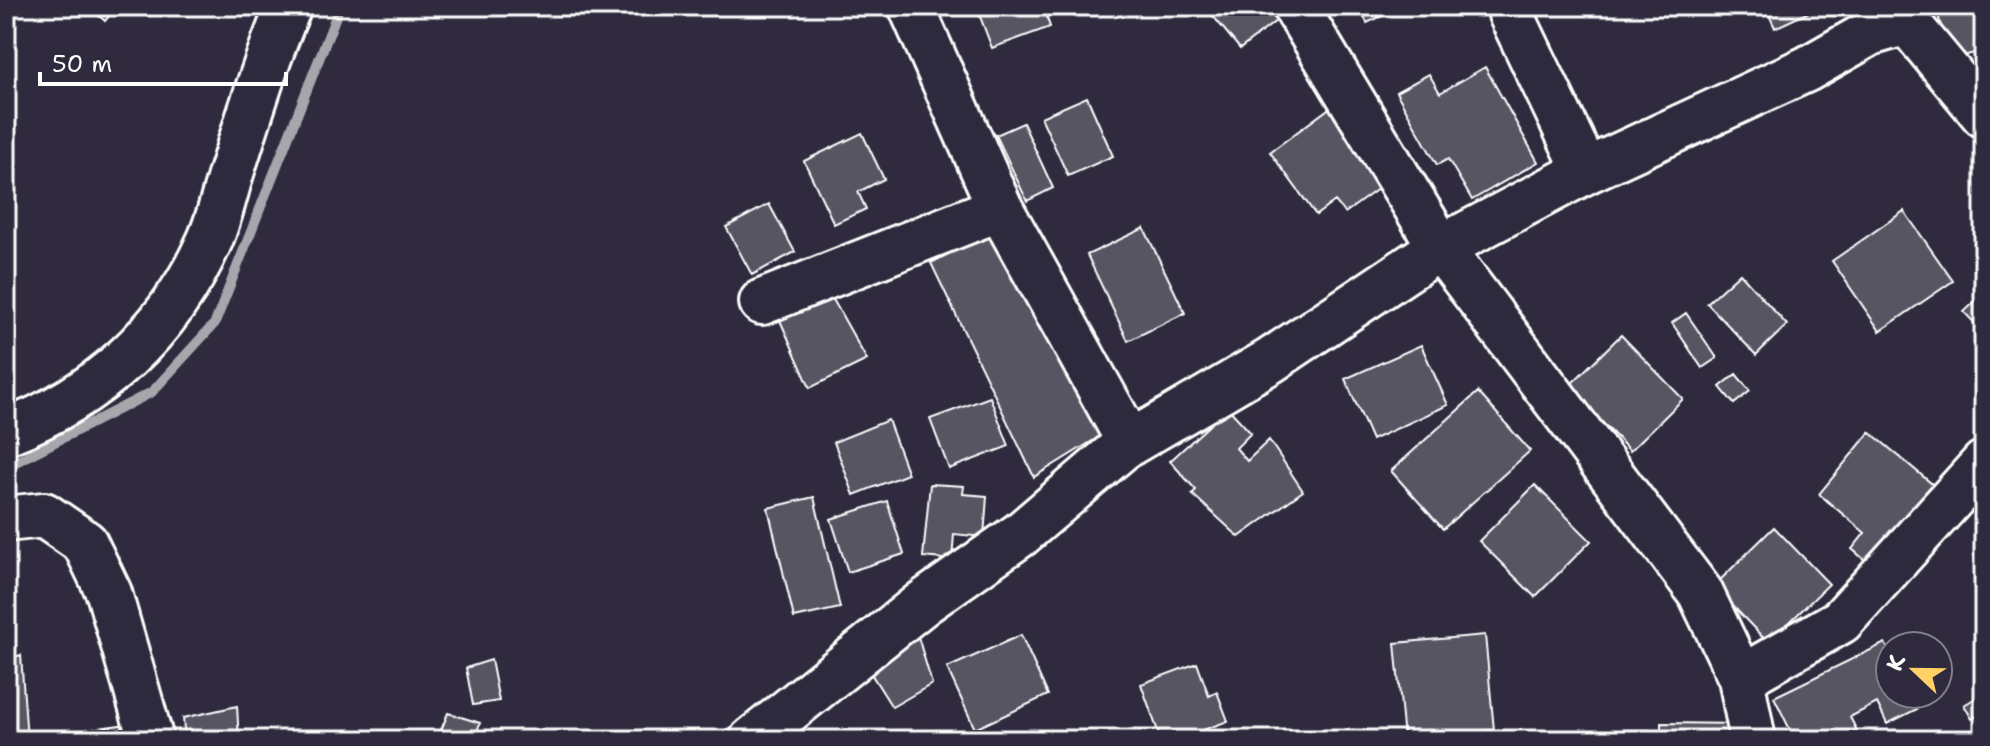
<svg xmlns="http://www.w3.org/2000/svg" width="1990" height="746" font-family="'Shantell Sans',sans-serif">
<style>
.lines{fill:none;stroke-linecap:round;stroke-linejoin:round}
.stream{stroke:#a7a6ad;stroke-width:10}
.building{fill:#595564;stroke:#fff;stroke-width:2}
.minor-casing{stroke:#fff;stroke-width:50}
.minor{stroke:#2f2a3d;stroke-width:44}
</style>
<rect width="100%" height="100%" fill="#2f2a3d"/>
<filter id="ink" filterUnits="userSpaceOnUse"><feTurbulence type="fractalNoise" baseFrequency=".0125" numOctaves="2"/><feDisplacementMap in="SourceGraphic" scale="16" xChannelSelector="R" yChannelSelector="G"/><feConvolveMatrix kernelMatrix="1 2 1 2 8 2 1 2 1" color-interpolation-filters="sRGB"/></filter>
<g filter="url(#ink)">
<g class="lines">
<path class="stream" d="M6,467L152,392L215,323L340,6"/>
</g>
<path class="building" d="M88,6H117L105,21Z
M976,6H1043L1050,27L992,48Z
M1216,6H1287L1290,10L1240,49L1209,11Z
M1359,6H1404L1367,23Z
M1765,6H1822L1775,28Z
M1936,6H1984V51L1949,59Z
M1485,67L1538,162L1472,200L1448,159L1437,165L1396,92L1429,74L1440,93Z
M1087,97L1113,156L1068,176L1041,117Z
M1331,107L1386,183L1345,213L1335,201L1316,215L1270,152Z
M1023,123L1053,188L1027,201L996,135Z
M862,133L884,179L858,192L866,209L834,224L804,161Z
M769,204L795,252L752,275L726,227Z
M1904,211L1953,281L1880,331L1832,261Z
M1144,228L1185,313L1128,341L1087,255Z
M994,230L1102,435L1034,477L931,263Z
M1740,273L1787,325L1756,355L1707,303Z
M1984,293V333L1964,312Z
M830,294L867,360L810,388L779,318Z
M1686,313L1717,358L1702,368L1672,323Z
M1621,335L1683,399L1630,451L1568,387Z
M1421,345L1448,405L1372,440L1345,379Z
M1736,374L1750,391L1734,404L1720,387Z
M1478,392L1530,451L1443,529L1391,471Z
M990,397L1009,446L949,469L930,419Z
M1228,408L1251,433L1236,448L1247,461L1269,440L1303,491L1239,537L1192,494L1196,490L1170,461Z
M888,420L908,474L854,495L834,442Z
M1870,432L1938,489L1873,567L1852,549L1865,533L1819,494Z
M930,484L964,486L963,494L987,496L984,537L954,534L952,560L923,557Z
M1535,485L1591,541L1535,597L1479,541Z
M814,497L840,608L794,618L768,508Z
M887,501L904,554L848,572L831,519Z
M1774,527L1829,584L1768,643L1714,586Z
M914,623L932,684L892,707L870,672Z
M1021,635L1048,695L975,729L947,668Z
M1485,635L1494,730L1404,739L1395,643Z
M1885,643L1890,653V694H1910L1917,709L1887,724L1877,703L1850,717L1857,731L1838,740H1815L1813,737L1795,740L1774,697Z
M21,655L27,740H6V659Z
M491,660L499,701L473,705L466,668Z
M1197,663L1209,696L1217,692L1228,721L1176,740H1161L1141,684Z
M1984,693V712L1972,719L1964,705Z
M237,706L239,740H185L183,718Z
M448,713L480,723L474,740H437Z
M1661,723L1744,724V740H1661Z
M128,724L130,740H61V733Z
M1649,730V740H1583V731Z"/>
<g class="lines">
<defs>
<path id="minor" d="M911,6L1000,208L1130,443
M1295,6L1441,248L1700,592L1741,678L1753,740
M1511,14L1586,171
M1907,22L1984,115
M762,302L1000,208
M6,432C97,397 169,332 209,242C219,220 224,196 231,173C249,117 266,60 289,6
M6,519L44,515L85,543L109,593L151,740
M1741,678L1841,621L1984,463
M752,740L923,603L1021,534L1123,447L1270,361L1433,252L1586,171L1807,69L1870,33L1907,22L1902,6"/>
</defs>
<use href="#minor" class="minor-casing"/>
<use href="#minor" class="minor"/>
</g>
</g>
<rect width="1990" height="746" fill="none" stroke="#2f2a3d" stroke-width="32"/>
<rect x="16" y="16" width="1958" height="714" fill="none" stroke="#fff" stroke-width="3" filter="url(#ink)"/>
<g transform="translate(1914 670) rotate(292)"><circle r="38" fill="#2f2a3d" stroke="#827f8b" stroke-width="2"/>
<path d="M0-6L14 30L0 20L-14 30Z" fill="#ffd166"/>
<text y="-12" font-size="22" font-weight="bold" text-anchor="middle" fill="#ffffff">K</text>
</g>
<path d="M40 72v12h246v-12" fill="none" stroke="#ffffff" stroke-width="4"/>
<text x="52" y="72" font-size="24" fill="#ffffff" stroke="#2f2a3d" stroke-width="6" paint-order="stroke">50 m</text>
</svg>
